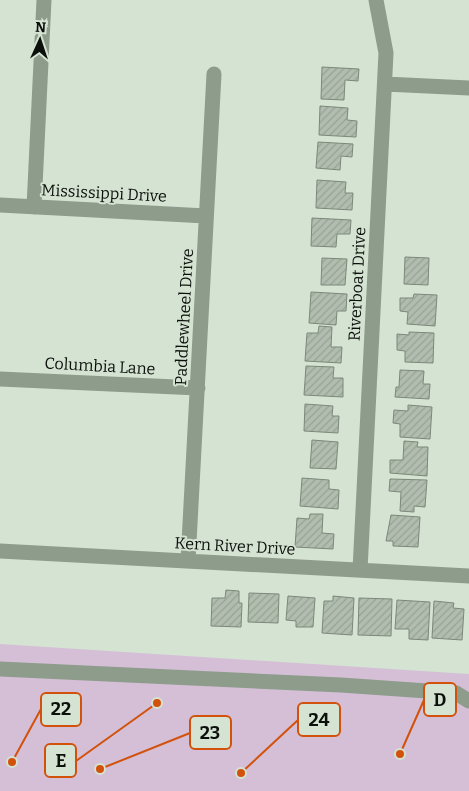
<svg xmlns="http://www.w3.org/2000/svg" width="469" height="791" font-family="Bitter,serif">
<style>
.garden{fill:#d4bfd6}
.building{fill:url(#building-hatch);stroke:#7b887a}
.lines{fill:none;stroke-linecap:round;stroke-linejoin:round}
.minor{stroke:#8e9c8c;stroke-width:15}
.labels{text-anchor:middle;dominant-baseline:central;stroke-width:4;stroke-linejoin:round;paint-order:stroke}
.street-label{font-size:16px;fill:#0c100b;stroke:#d5e3d3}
.leader{fill:none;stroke:#d2520c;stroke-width:2}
.callout-dot{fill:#d2520c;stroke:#d5e3d3;stroke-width:2}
.callout{fill:#d5e3d3;stroke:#d2520c;stroke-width:2}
.callout-label{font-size:18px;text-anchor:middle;font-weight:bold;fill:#0c100b}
</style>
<defs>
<pattern id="building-hatch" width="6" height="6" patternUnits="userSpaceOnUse" patternTransform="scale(1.25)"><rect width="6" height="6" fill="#b1beaf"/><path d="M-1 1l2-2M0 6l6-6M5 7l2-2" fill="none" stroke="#97a295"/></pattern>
</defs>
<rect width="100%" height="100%" fill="#d5e3d3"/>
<path class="garden" d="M0,644L469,674V791H0Z"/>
<path class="building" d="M322,67L359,69L358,81L345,80L344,100L321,99Z
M320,106L348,108L347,120L357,121L356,137L319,135Z
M318,142L353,144L352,157L341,156L340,170L316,168Z
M317,180L346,182L345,193H353L352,210L316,208Z
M312,218L351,220L350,234H337L336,247L311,246Z
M405,257L429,258L428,285L404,284Z
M322,258L347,259L345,285H321Z
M311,292L347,294L346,311H337L336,325L309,323Z
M414,294L437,295L435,326L407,324L408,312L400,311V298H413Z
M319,326L332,327L331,347H342L341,363L305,361L307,333H318Z
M409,332L434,333L433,363L405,362V351L397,350V334L409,335Z
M306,366L334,367L333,378H343V397L304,395Z
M400,370L424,371L423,384H430L429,399L395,397L396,387H399Z
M305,404L333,406L332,416H339L338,433L304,431Z
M408,405L432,407L430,439L400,437V424L393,423L394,410L408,411Z
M312,440L338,442L336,469L310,468Z
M404,441L418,442L417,447H428L427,476L390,473V460H403Z
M302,478L329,480V489L339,490L338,509L300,506Z
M390,479L427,480L425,507L414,506V512L400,511L401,492L389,491Z
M310,514H323L322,533L334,534L333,549L295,547L297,518L309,519Z
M391,515L420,517L418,547L393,546V541H386Z
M226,590L239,591V603H242L241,627L211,626L212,598H225Z
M249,593L279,594L278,623L248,622Z
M288,596L315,598L313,627H296V621L286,620Z
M333,596L354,598L352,635L322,633L324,601H333Z
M359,598L392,599L391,636L358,635Z
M397,600L430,602L428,640L409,639V629H395Z
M434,601L454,603L453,608L464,609L462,640L432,638Z"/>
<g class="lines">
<path class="minor" d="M385,84L469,88
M0,205L206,216
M34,207L44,0
M0,379L198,388
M0,551L469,576
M188,561L214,74
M360,570L386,53L376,0
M0,669L341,685L456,693L469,701"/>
</g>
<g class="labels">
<g class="street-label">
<text transform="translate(104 193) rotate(3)">Mississippi Drive</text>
<text transform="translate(357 284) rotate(-87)">Riverboat Drive</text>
<text transform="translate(184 317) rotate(-87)">Paddlewheel Drive</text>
<text transform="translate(100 366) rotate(3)">Columbia Lane</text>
<text transform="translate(235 546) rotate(3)">Kern River Drive</text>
</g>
</g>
<path class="leader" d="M400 754L424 700M12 762L41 709M241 773L298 720M100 769L190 733M157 703L76 761"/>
<g class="callout-dot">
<circle cx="400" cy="754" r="5"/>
<circle cx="12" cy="762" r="5"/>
<circle cx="241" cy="773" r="5"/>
<circle cx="100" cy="769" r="5"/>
<circle cx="157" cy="703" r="5"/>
</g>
<g class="callout">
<rect x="424" y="683" width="32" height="33" rx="5"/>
<rect x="41" y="693" width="40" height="33" rx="5"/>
<rect x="298" y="703" width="42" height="33" rx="5"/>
<rect x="190" y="716" width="41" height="33" rx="5"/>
<rect x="45" y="744" width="31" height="33" rx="5"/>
</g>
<g class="callout-label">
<text x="440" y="706">D</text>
<text x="61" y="715">22</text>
<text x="319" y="726">24</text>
<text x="210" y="739">23</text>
<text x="61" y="767">E</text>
</g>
<g transform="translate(40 40) rotate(3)" stroke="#d5e3d3" stroke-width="4" paint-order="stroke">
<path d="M0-4L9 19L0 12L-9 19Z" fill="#0c100b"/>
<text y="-8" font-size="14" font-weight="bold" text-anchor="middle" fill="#0c100b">N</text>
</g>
</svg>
